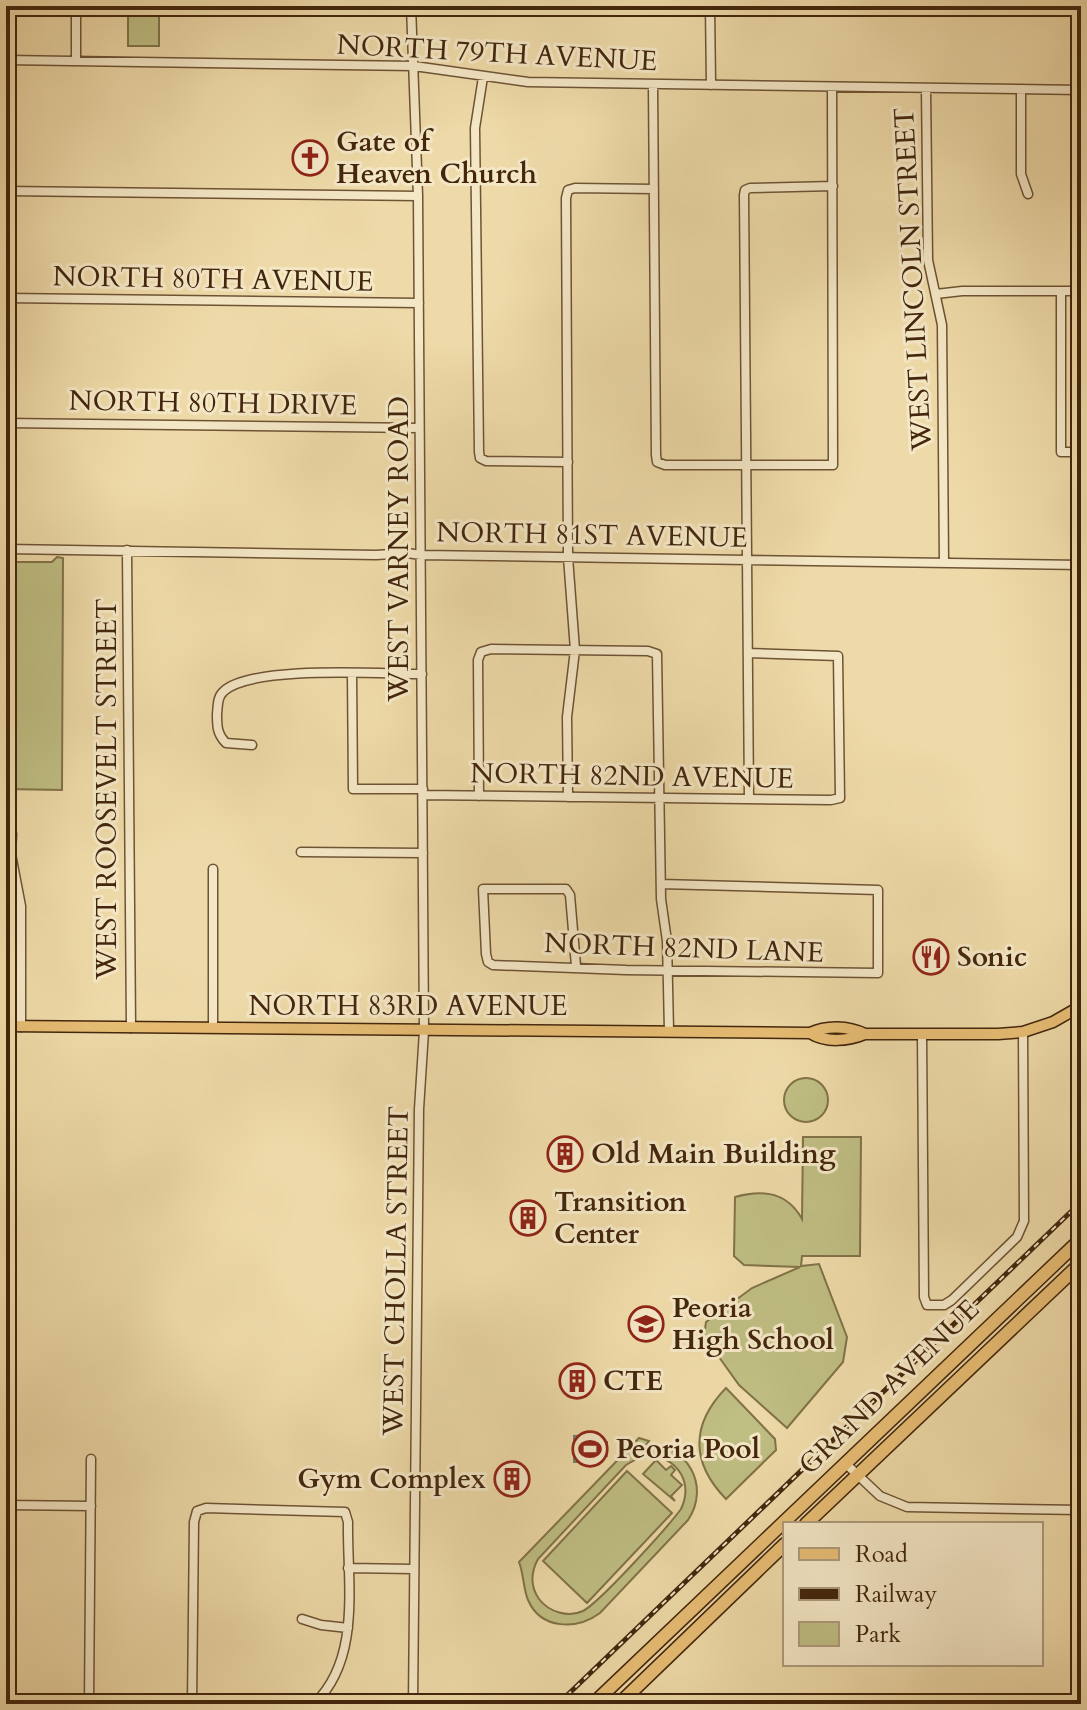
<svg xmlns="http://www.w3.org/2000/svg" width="1087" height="1710" font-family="Cardo,serif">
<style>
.green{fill:#bfbe83;stroke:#817248;stroke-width:2;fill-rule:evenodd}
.water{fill:#99bba6;stroke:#777f69;stroke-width:2}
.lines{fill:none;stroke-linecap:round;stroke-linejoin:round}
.minor-casing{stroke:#6e5334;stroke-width:11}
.major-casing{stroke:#43260d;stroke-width:13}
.highway-casing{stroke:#43260d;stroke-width:15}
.minor{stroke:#f4e7c6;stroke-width:8}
.major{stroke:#e7bd74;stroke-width:10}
.highway{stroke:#e7bd74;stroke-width:12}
.rail-casing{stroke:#43260d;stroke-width:5}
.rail{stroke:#f4e7c6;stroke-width:2;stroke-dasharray:6;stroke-linecap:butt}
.labels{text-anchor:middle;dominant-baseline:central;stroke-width:6;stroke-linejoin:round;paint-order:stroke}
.street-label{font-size:28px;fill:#43260d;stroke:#f4e7c6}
.poi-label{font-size:28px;font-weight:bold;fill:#43260d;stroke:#f4e7c6;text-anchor:start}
</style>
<rect width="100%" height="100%" fill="#eedaa8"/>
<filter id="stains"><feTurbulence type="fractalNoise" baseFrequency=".0025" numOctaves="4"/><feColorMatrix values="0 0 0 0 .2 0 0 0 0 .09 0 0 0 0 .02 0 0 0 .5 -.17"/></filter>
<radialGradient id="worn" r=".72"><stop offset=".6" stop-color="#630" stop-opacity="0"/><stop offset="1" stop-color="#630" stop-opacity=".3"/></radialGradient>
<path class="green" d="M128,8H159V46H128Z
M57,557L63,558L62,790L6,789V562H52Z
M784 1100a22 22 0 1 1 44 0a22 22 0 1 1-44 0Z
M803,1137H861L860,1256H802L801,1266L819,1264L847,1337L843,1362L787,1428L739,1385L704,1336L706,1322L752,1288L800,1267L744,1265L734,1256L735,1197C763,1189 787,1192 802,1219Z
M726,1388L775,1439L776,1450L726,1499C691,1463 690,1425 726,1388Z
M639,1438L649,1441L646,1445C687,1443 711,1486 688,1520L600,1613C577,1630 541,1630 528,1600C523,1588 524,1575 519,1562ZM651,1455C679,1460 693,1483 681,1509C667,1528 600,1602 583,1611C568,1618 549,1612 539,1599C530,1586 531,1572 538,1559L626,1465L640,1457Z
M656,1460L666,1470L671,1466L675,1470L671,1475L682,1485L671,1496L675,1501L643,1474Z
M627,1471L672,1513L587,1603L543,1561Z"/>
<path class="water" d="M594,1435V1442H607V1456H595L594,1462H574V1436Z"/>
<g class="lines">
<defs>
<path id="minor" d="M76,6V61
M411,6L418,196L424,1031L419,1109L413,1704
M710,6L711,85
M6,60L414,66L528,82L1081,90
M483,77L475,128L479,452L480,458L486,461L568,462
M653,85L656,455L657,462L665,465H833L832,87
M926,88L928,260L942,325L944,563
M1021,89V174L1028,194
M6,191L418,196
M1061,291V452H1081
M936,294L962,291H1081
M6,298L419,303
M6,423L419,428
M6,549L376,555L407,553L421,555L1081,565
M127,550L131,1028
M352,673L353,789H423
M252,745L226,743C217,734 217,726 217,714C218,706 217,697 224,691C253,665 381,674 422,674
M423,795L831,800L840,798L838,656L748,653
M479,796L478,660L481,652L491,649L648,651L657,654L661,899L667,941L669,1031
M568,797L567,717L575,650L568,557L566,198L568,190L575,188L654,189
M749,799L744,195L745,190L750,188L833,186
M12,834L11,854L21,906V1027
M301,852L423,853
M6,906H21
M576,966L570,895L566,889H483L486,954L488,962L493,965L626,970L878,973V890L661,884
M213,1028V869
M922,1034L924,1297L927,1305H944L952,1300L1017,1237L1024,1221L1023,1032
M845,1463L880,1496L907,1507L1081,1510
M6,1505L91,1506
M348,1568L413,1569
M302,1619L321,1625L348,1628
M89,1704L91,1459
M192,1704L194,1522L197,1511L206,1508L345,1512L348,1522C347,1582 362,1658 314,1704"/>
<path id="major" d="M6,1026L810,1033C827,1025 848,1026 865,1034
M810,1033C826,1043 848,1041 865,1034H998L1023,1032L1053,1022L1081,1006"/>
<path id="highway" d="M806,1524L1081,1263
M593,1704L1081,1239
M619,1704L785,1544"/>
</defs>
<use href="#minor" class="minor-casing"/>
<use href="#major" class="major-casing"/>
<use href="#highway" class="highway-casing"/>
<use href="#minor" class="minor"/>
<use href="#major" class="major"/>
<use href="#highway" class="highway"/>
<defs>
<path id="rail" d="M558,1704L1081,1202"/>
</defs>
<use href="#rail" class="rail-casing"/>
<use href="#rail" class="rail"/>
</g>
<defs>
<symbol id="church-ring" viewBox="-11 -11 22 22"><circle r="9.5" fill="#f4e7c6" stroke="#8f2418" stroke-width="1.5"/><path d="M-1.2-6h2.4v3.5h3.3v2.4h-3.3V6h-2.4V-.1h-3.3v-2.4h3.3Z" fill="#8f2418"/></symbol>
<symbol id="restaurant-ring" viewBox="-11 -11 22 22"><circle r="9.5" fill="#f4e7c6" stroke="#8f2418" stroke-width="1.5"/><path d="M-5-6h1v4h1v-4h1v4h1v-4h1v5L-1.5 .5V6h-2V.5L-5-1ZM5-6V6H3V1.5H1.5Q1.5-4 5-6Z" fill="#8f2418"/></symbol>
<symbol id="building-ring" viewBox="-11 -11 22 22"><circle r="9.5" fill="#f4e7c6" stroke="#8f2418" stroke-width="1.5"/><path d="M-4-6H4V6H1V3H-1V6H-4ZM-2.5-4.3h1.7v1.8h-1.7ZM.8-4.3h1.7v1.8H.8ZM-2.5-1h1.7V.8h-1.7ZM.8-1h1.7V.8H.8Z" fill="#8f2418"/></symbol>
<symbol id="school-ring" viewBox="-11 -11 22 22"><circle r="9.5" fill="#f4e7c6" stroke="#8f2418" stroke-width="1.5"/><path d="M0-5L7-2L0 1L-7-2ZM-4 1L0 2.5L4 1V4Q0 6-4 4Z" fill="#8f2418"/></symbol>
<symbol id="stadium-ring" viewBox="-11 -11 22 22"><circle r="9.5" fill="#f4e7c6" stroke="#8f2418" stroke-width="1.5"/><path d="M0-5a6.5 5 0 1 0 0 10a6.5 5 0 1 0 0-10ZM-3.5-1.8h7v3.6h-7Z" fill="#8f2418"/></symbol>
</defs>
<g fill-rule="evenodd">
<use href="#church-ring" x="290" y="138" width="40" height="40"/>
<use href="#restaurant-ring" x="911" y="937" width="40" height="40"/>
<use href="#building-ring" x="545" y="1134" width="40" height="40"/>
<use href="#building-ring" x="508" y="1198" width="40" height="40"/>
<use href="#school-ring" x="626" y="1304" width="40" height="40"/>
<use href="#building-ring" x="557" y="1361" width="40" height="40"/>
<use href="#stadium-ring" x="570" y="1429" width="40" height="40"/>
<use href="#building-ring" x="492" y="1459" width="40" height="40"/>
</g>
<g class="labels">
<g class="street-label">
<text transform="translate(497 53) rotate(3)">NORTH 79TH AVENUE</text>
<text transform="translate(213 279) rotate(1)">NORTH 80TH AVENUE</text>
<text transform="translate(913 279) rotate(-93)">WEST LINCOLN STREET</text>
<text transform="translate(213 403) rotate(1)">NORTH 80TH DRIVE</text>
<text transform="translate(592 535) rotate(1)">NORTH 81ST AVENUE</text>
<text transform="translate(399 549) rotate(-90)">WEST VARNEY ROAD</text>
<text transform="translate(632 776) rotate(1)">NORTH 82ND AVENUE</text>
<text transform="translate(107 789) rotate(-90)">WEST ROOSEVELT STREET</text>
<text transform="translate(684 948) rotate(2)">NORTH 82ND LANE</text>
<text x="408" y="1006">NORTH 83RD AVENUE</text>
<text transform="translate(396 1271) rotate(-89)">WEST CHOLLA STREET</text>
<text transform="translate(889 1387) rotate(-44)">GRAND AVENUE</text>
</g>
<g class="poi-label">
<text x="336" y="142">Gate of<tspan x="336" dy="32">Heaven Church</tspan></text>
<text x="957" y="957">Sonic</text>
<text x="591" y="1154">Old Main Building</text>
<text x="554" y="1202">Transition<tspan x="554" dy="32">Center</tspan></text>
<text x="672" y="1308">Peoria<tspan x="672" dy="32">High School</tspan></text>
<text x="603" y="1381">CTE</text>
<text x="616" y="1449">Peoria Pool</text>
<text x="486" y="1479" text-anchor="end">Gym Complex</text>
</g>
</g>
<rect width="1087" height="1710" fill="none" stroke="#eedaa8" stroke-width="32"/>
<rect x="8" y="8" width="1071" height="1694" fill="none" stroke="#43260d" stroke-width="4"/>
<rect x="16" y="16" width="1055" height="1678" fill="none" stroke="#43260d" stroke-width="2"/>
<rect x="783" y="1522" width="260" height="144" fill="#f4e7c6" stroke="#ad9a7c" stroke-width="2"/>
<rect x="799" y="1548" width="40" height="12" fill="#e7bd74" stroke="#ad9a7c" stroke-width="2"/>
<text x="855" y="1562" font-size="24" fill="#43260d">Road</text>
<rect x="799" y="1588" width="40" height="12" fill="#43260d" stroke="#ad9a7c" stroke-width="2"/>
<text x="855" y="1602" font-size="24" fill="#43260d">Railway</text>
<rect x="799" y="1622" width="40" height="24" fill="#bfbe83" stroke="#ad9a7c" stroke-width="2"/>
<text x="855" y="1642" font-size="24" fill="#43260d">Park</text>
<rect width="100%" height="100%" filter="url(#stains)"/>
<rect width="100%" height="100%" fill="url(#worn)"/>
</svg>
